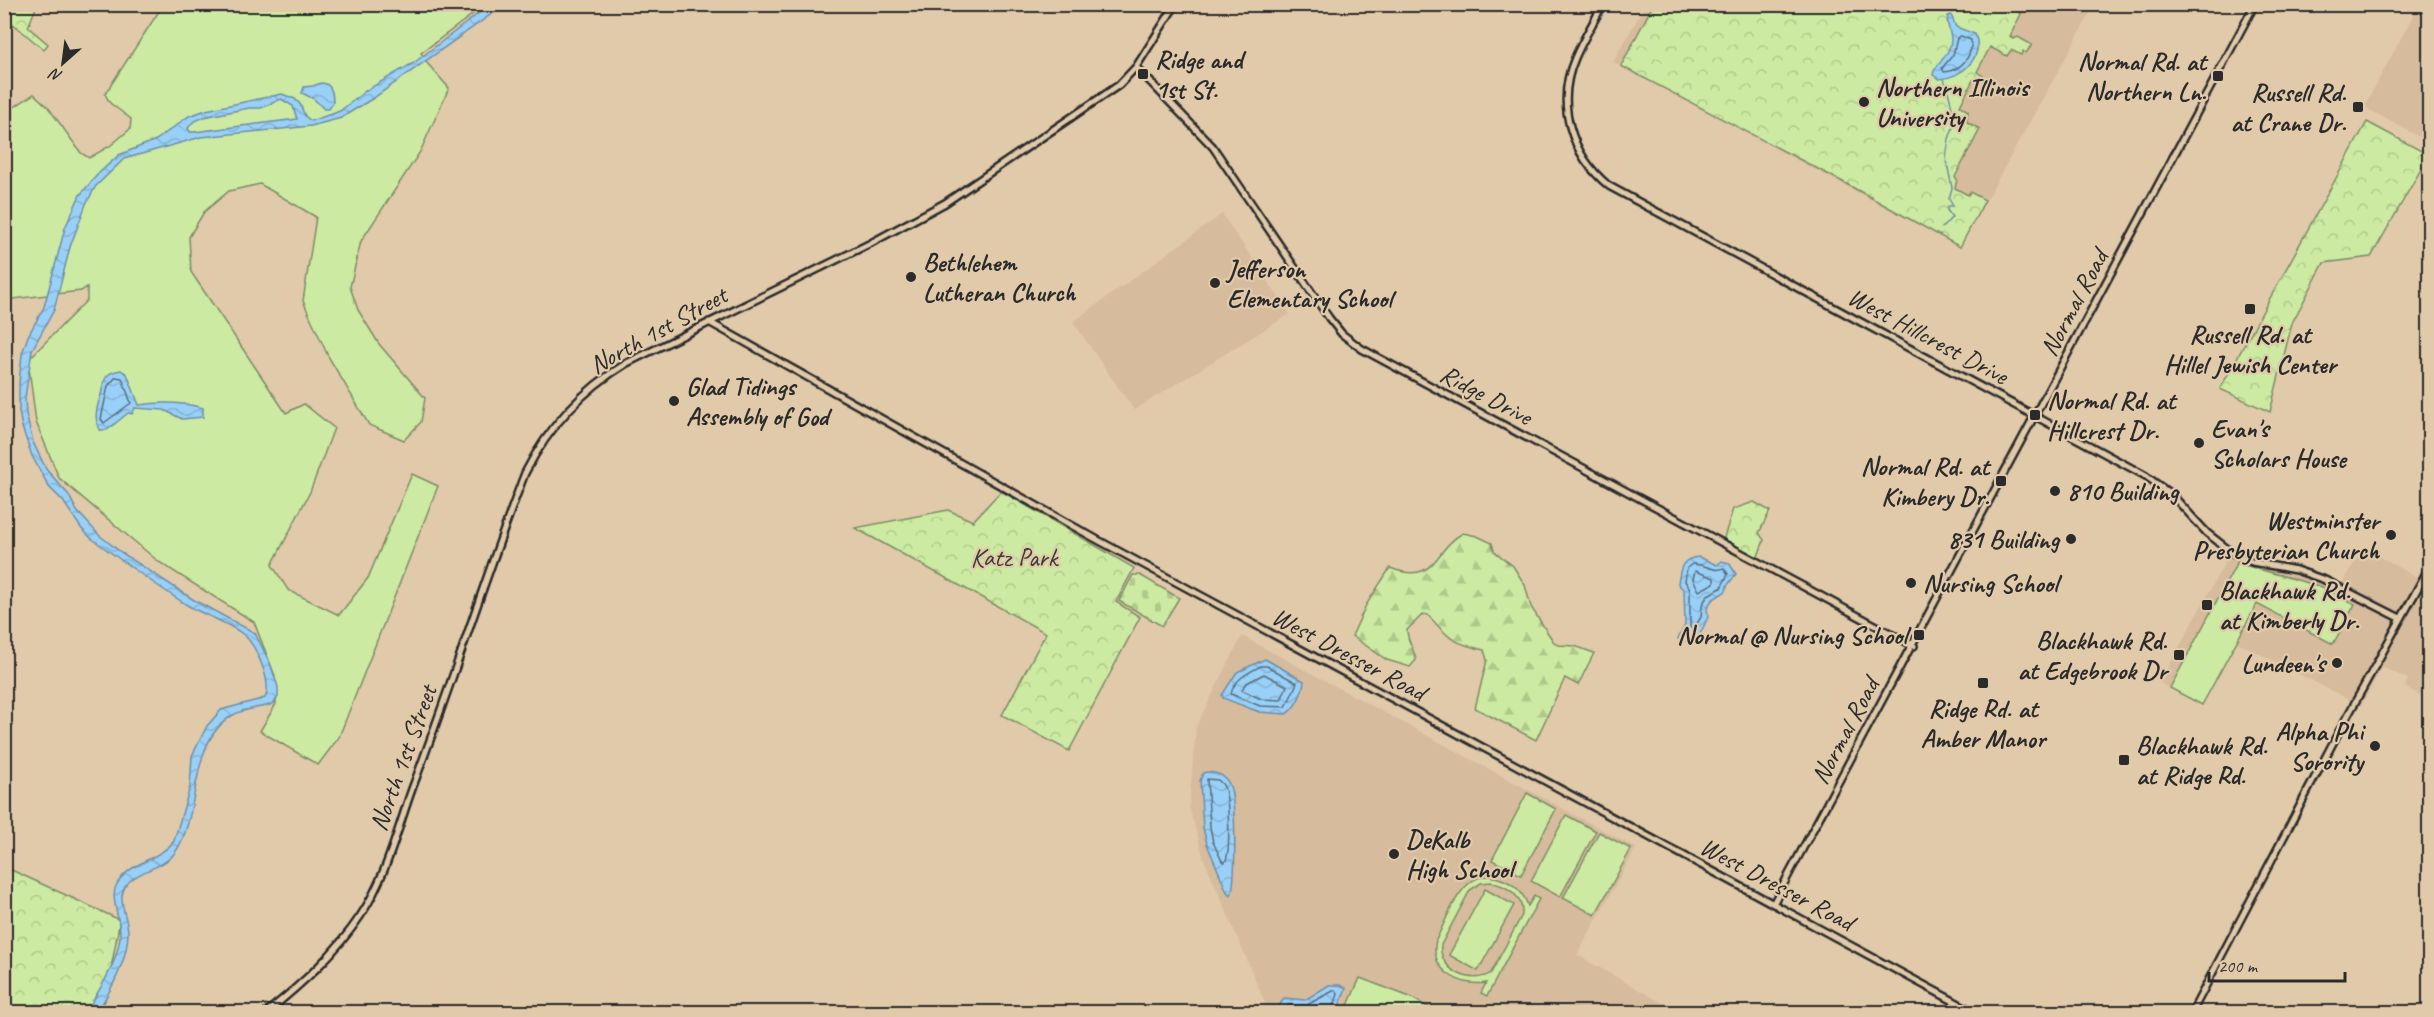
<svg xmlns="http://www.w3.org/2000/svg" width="2434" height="1017" font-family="Caveat,sans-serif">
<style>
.built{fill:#d6bb9d}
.green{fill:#cceaa1;stroke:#7c8a66;stroke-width:1.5;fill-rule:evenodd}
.forest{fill:url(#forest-firs);stroke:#7c8a66;stroke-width:1.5}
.cemetery{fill:url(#cemetery-stones);stroke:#7c8a66;stroke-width:1.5}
.park{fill:url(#park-crowns);stroke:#7c8a66;stroke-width:1.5}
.water{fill:url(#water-waves);stroke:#6d8ea6;stroke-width:1.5;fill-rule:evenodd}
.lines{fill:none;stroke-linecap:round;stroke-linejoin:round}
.shore{stroke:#576d7d;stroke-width:1.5}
.stream{stroke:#6d8ea6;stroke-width:1.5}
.secondary-casing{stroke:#2b2b2b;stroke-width:10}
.secondary{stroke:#e1caaa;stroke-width:5}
.poi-dot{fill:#2b2b2b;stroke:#e1caaa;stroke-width:2}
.labels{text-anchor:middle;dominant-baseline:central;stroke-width:4.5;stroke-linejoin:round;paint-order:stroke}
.poi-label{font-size:26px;font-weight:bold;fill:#2b2b2b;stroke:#e1caaa;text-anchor:start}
.street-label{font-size:26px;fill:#2b2b2b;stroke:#e1caaa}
.park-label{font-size:26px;fill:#3b3e37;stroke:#e1caaa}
</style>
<defs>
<pattern id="forest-firs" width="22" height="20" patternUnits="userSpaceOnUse" patternTransform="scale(1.5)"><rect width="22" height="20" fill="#cceaa1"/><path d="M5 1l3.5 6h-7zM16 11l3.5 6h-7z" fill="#afc98b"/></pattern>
<pattern id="cemetery-stones" width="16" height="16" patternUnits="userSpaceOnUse" patternTransform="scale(1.5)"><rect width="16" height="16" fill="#cceaa1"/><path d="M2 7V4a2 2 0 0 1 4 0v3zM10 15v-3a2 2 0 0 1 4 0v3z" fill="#afc98b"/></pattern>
<pattern id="park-crowns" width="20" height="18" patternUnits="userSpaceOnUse" patternTransform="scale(1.5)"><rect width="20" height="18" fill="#cceaa1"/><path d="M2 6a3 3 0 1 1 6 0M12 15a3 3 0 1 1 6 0" fill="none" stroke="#afc98b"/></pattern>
<pattern id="water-waves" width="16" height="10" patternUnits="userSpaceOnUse" patternTransform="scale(1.5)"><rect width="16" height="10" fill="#99d0f8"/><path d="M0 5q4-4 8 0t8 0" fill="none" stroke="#84b3d5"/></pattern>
</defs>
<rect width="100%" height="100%" fill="#e1caaa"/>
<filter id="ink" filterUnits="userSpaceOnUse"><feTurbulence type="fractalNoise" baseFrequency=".0167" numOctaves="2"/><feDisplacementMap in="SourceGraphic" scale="12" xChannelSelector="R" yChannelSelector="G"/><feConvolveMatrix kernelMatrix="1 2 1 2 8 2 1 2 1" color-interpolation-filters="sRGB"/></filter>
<g filter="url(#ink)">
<path class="built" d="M1645,5H2095L1960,247L1613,62Z
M2419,5H2429V142L2364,107Z
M1222,214L1290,314L1134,410L1073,322Z
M2363,548L2416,577L2429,552V681L2421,696L2405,687L2408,679L2382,667L2361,706L2237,642L2202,705L2160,683L2232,549L2259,561L2305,569L2342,584Z
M1242,636L1636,848L1577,955L1673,1009L1672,1012H1269L1204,859L1189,807L1196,727Z"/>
<path class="green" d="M163,5H485L421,53L427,63L449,88L420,152L361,241L350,287L358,310L379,344L425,398L421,422L404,440L369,425L328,356L303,301L316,217L260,184L229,191L204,212L189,237L191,272L286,413L304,404L334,428L310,492L272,565L288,590L339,615L368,578L412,474L438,486L339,737L318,765L260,731L276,704L275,676L254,622L159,562L59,478L36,422L28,360L87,300V287L81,291L5,300L4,114L34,94L48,107L81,153L89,158L110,146L130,129L131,119L110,103L105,94Z
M2237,563L2322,587L2355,604L2333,644L2257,604L2202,705L2170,688Z
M1527,793L1556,809L1521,875L1492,860Z
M1566,815L1596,831L1560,897L1531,881Z
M1599,832L1631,849L1595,915L1563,898Z
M1489,876C1508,879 1522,888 1528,906L1534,896L1539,899L1487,996L1481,993L1486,983C1460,987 1429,970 1436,940C1447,919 1460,875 1489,876ZM1491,882C1507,886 1524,896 1522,915L1491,973C1472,986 1438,970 1441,945L1470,890L1481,883Z
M1485,889L1514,905L1478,971L1449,955Z
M1360,978L1410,997L1430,1008L1431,1012H1345Z"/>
<path class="forest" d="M1463,533L1477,536L1492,543L1494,551L1513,566L1525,585L1531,607L1553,641L1558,645L1575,646L1594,653L1578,685L1565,678L1536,740L1475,708L1487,660L1484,650C1452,643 1450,639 1428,615L1423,614L1407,630C1407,641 1414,649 1416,660L1410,667L1387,660L1352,636L1366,605L1390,568C1437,586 1433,549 1463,533Z"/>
<path class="cemetery" d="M1133,575H1140L1179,598L1162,626L1119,601Z"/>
<path class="park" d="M4,5H37L28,27L48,44L44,50L5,17Z
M1653,5H2022L2019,12L2021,14L2010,36L2013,39L2018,37L2032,45L2026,53L2023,51L2021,55L2011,50L2007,56L1990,47L1977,72L1983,76L1979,83L1973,80L1960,106L1968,111L1967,122L1980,129L1955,177L1957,179L1955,188L1968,195L1970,192L1985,200L1960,247L1843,182L1621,66Z
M2367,122L2429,155L2371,257L2324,263L2292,323L2270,412L2220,389Z
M1001,491L1134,568L1116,602L1140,617L1069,751L1002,715L1046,633L855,528L948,510L973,521Z
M1754,502L1770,511L1759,533L1764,540L1757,559L1723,541L1733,509Z
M5,867L120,920L105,1001L98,1012H5Z"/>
<path class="water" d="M491,4L504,5L375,97L341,118L311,126L201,137L124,159L96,186L86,204L70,247L54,310L32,350L25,398L26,414L33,442L46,469L68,494L77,511L99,535L122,553L194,600L255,633L270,663L278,687V697L273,704C261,708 243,709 233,715C186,743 203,815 174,854C161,871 125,871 122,896C121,907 128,921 128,932C128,960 112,989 97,1012H86C99,990 118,963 120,936C121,921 110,898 116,886C127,862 160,860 174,841L190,787L192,756L207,726L221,710L265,698C273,684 256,645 244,635C228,622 205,616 187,605C154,584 122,561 91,538L81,528L63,501L49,487L32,456L22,427L19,411V383L22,354L28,336L44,307L65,228L80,195L98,174L119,155L156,140L189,116L206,110L282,94L295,99L300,104L305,116L311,121L340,111L365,91L415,62ZM281,99L293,106L297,119L194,132H190L188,128L193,122L204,117L249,108H261Z
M1951,15L1956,27L1975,34C1985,58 1961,78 1939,79L1933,75L1934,71C1940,61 1951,52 1951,40C1951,31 1946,26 1948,16Z
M321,83C332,83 333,94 333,103L329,109H324L314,99L302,93L304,87L313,86Z
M121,370L127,374L139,405C160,402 182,402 203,408V417L182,419L164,410L135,408L132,414L128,413L107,430H100C94,419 96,410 100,398C105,383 101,373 121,370Z
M1699,557L1717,565L1722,561L1729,563L1736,574L1727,586L1726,591L1712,600L1707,608L1708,617L1696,643L1692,639L1682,641L1678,639L1685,625L1684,590L1678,584C1680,569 1681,558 1699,557Z
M1265,659L1304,681C1303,692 1296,708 1286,714L1259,712L1223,698L1222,695L1237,672Z
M1207,772C1216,773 1223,774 1228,782C1237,795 1236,879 1231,895L1227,892L1207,844L1203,828L1200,781L1203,773Z
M1329,985H1340L1346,988L1337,1012H1281L1279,1006L1284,998L1305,1000Z"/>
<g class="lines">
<path class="shore" d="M1961,36L1971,40C1973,57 1960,71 1944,72L1942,68L1953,55L1957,38Z
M116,377L122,378L131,403L104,423L101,419L108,386Z
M1692,564C1704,563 1713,573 1724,568L1728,574L1721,588L1708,595L1702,605L1701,617L1693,630L1690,627V589L1685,581L1687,568Z
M1695,571L1714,578V583L1699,591L1693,579Z
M1261,666H1267L1297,683L1286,707L1260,706L1231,694C1234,679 1248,673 1261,666Z
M1264,674L1287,686L1281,700L1261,699L1242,690L1245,684Z
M1207,779L1218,780C1221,783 1222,783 1224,787C1229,798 1231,853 1225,862L1222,861L1213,842L1210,827Z
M1287,1012L1288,1005H1307L1335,990L1338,994L1332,1012"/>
<path class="stream" d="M1942,228L1952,217L1947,210L1948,206H1953L1949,199L1952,188L1946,158L1949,139L1955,122C1951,107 1950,93 1944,79"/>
<defs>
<path id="secondary" d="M1603,4C1594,22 1583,39 1575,58C1555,104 1571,155 1609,186L2146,476L2172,495L2207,533L2234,554L2252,562L2296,570L2325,580L2400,618
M1136,67L1213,147L1329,318L1342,334L1362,349L1914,646
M709,322L1096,539L1974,1012
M1773,904L2255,4
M267,1012C303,983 335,954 361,915C386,877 397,831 412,789C452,684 485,577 525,473C549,426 582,390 627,363L871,243L945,203L1119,85L1136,67L1176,4
M2192,1012L2336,737L2430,566"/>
</defs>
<use href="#secondary" class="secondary-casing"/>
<use href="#secondary" class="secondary"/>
</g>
</g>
<g class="poi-dot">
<rect x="1137" y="68" width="12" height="12" rx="3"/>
<rect x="2212" y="70" width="12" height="12" rx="3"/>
<circle cx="1864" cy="102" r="6"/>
<rect x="2352" y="101" width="12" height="12" rx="3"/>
<circle cx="911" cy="277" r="6"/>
<circle cx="1215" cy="283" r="6"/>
<rect x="2244" y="303" width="12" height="12" rx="3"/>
<circle cx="674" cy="401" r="6"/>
<rect x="2029" y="409" width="12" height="12" rx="3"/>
<circle cx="2199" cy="443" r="6"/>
<rect x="1995" y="475" width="12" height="12" rx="3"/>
<circle cx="2055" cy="491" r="6"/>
<circle cx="2391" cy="535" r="6"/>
<circle cx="2071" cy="539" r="6"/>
<circle cx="1911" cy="583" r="6"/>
<rect x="2201" y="599" width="12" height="12" rx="3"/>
<rect x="1913" y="629" width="12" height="12" rx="3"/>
<rect x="2173" y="649" width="12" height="12" rx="3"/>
<circle cx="2337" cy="663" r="6"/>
<rect x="1977" y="677" width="12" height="12" rx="3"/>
<circle cx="2375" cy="746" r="6"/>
<rect x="2118" y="754" width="12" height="12" rx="3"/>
<circle cx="1394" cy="854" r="6"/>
</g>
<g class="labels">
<g class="poi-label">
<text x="1155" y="59">Ridge and<tspan x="1155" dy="30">1st St.</tspan></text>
<text x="2206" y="61" text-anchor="end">Normal Rd. at<tspan x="2206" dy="30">Northern Ln.</tspan></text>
<text x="1876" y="87">Northern Illinois<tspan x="1876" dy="30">University</tspan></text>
<text x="2346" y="92" text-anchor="end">Russell Rd.<tspan x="2346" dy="30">at Crane Dr.</tspan></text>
<text x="923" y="262">Bethlehem<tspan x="923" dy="30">Lutheran Church</tspan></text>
<text x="1227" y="268">Jefferson<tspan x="1227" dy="30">Elementary School</tspan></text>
<text x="2250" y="334" text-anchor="middle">Russell Rd. at<tspan x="2250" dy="30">Hillel Jewish Center</tspan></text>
<text x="686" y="386">Glad Tidings<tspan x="686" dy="30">Assembly of God</tspan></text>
<text x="2047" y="400">Normal Rd. at<tspan x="2047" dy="30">Hillcrest Dr.</tspan></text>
<text x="2211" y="428">Evan's<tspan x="2211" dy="30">Scholars House</tspan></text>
<text x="1989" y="466" text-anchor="end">Normal Rd. at<tspan x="1989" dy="30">Kimbery Dr.</tspan></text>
<text x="2067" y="491">810 Building</text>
<text x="2379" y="520" text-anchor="end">Westminster<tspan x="2379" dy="30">Presbyterian Church</tspan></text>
<text x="2059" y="539" text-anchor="end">831 Building</text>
<text x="1923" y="583">Nursing School</text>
<text x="2219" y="590">Blackhawk Rd.<tspan x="2219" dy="30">at Kimberly Dr.</tspan></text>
<text x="1907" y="635" text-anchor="end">Normal @ Nursing School</text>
<text x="2167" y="640" text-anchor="end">Blackhawk Rd.<tspan x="2167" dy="30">at Edgebrook Dr</tspan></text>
<text x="2325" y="663" text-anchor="end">Lundeen's</text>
<text x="1983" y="708" text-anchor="middle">Ridge Rd. at<tspan x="1983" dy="30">Amber Manor</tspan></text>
<text x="2363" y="731" text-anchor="end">Alpha Phi<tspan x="2363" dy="30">Sorority</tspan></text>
<text x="2136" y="745">Blackhawk Rd.<tspan x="2136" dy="30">at Ridge Rd.</tspan></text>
<text x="1406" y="839">DeKalb<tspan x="1406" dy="30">High School</tspan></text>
</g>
<g class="street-label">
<text transform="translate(2074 303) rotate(-62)">Normal Road</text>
<text transform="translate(658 330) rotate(-29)">North 1st Street</text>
<text transform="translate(1928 336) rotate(28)">West Hillcrest Drive</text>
<text transform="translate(1486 395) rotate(28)">Ridge Drive</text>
<text transform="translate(1349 654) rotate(28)">West Dresser Road</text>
<text transform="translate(1845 731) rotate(-62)">Normal Road</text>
<text transform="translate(403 758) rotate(-70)">North 1st Street</text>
<text transform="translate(1777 884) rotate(28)">West Dresser Road</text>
</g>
<g class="park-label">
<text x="1014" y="557">Katz Park</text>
</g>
</g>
<rect width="2434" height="1017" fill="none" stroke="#e1caaa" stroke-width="24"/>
<rect x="12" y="12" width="2410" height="993" fill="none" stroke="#2b2b2b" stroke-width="2" filter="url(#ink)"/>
<g transform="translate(63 63) rotate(208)" stroke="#e1caaa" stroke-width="4.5" paint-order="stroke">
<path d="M0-4.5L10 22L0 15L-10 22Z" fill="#2b2b2b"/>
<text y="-9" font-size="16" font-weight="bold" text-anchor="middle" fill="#2b2b2b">N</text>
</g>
<path d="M2209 972v9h136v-9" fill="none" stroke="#2b2b2b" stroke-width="3"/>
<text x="2218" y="972" font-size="18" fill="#2b2b2b" stroke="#e1caaa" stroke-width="4.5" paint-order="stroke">200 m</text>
</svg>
